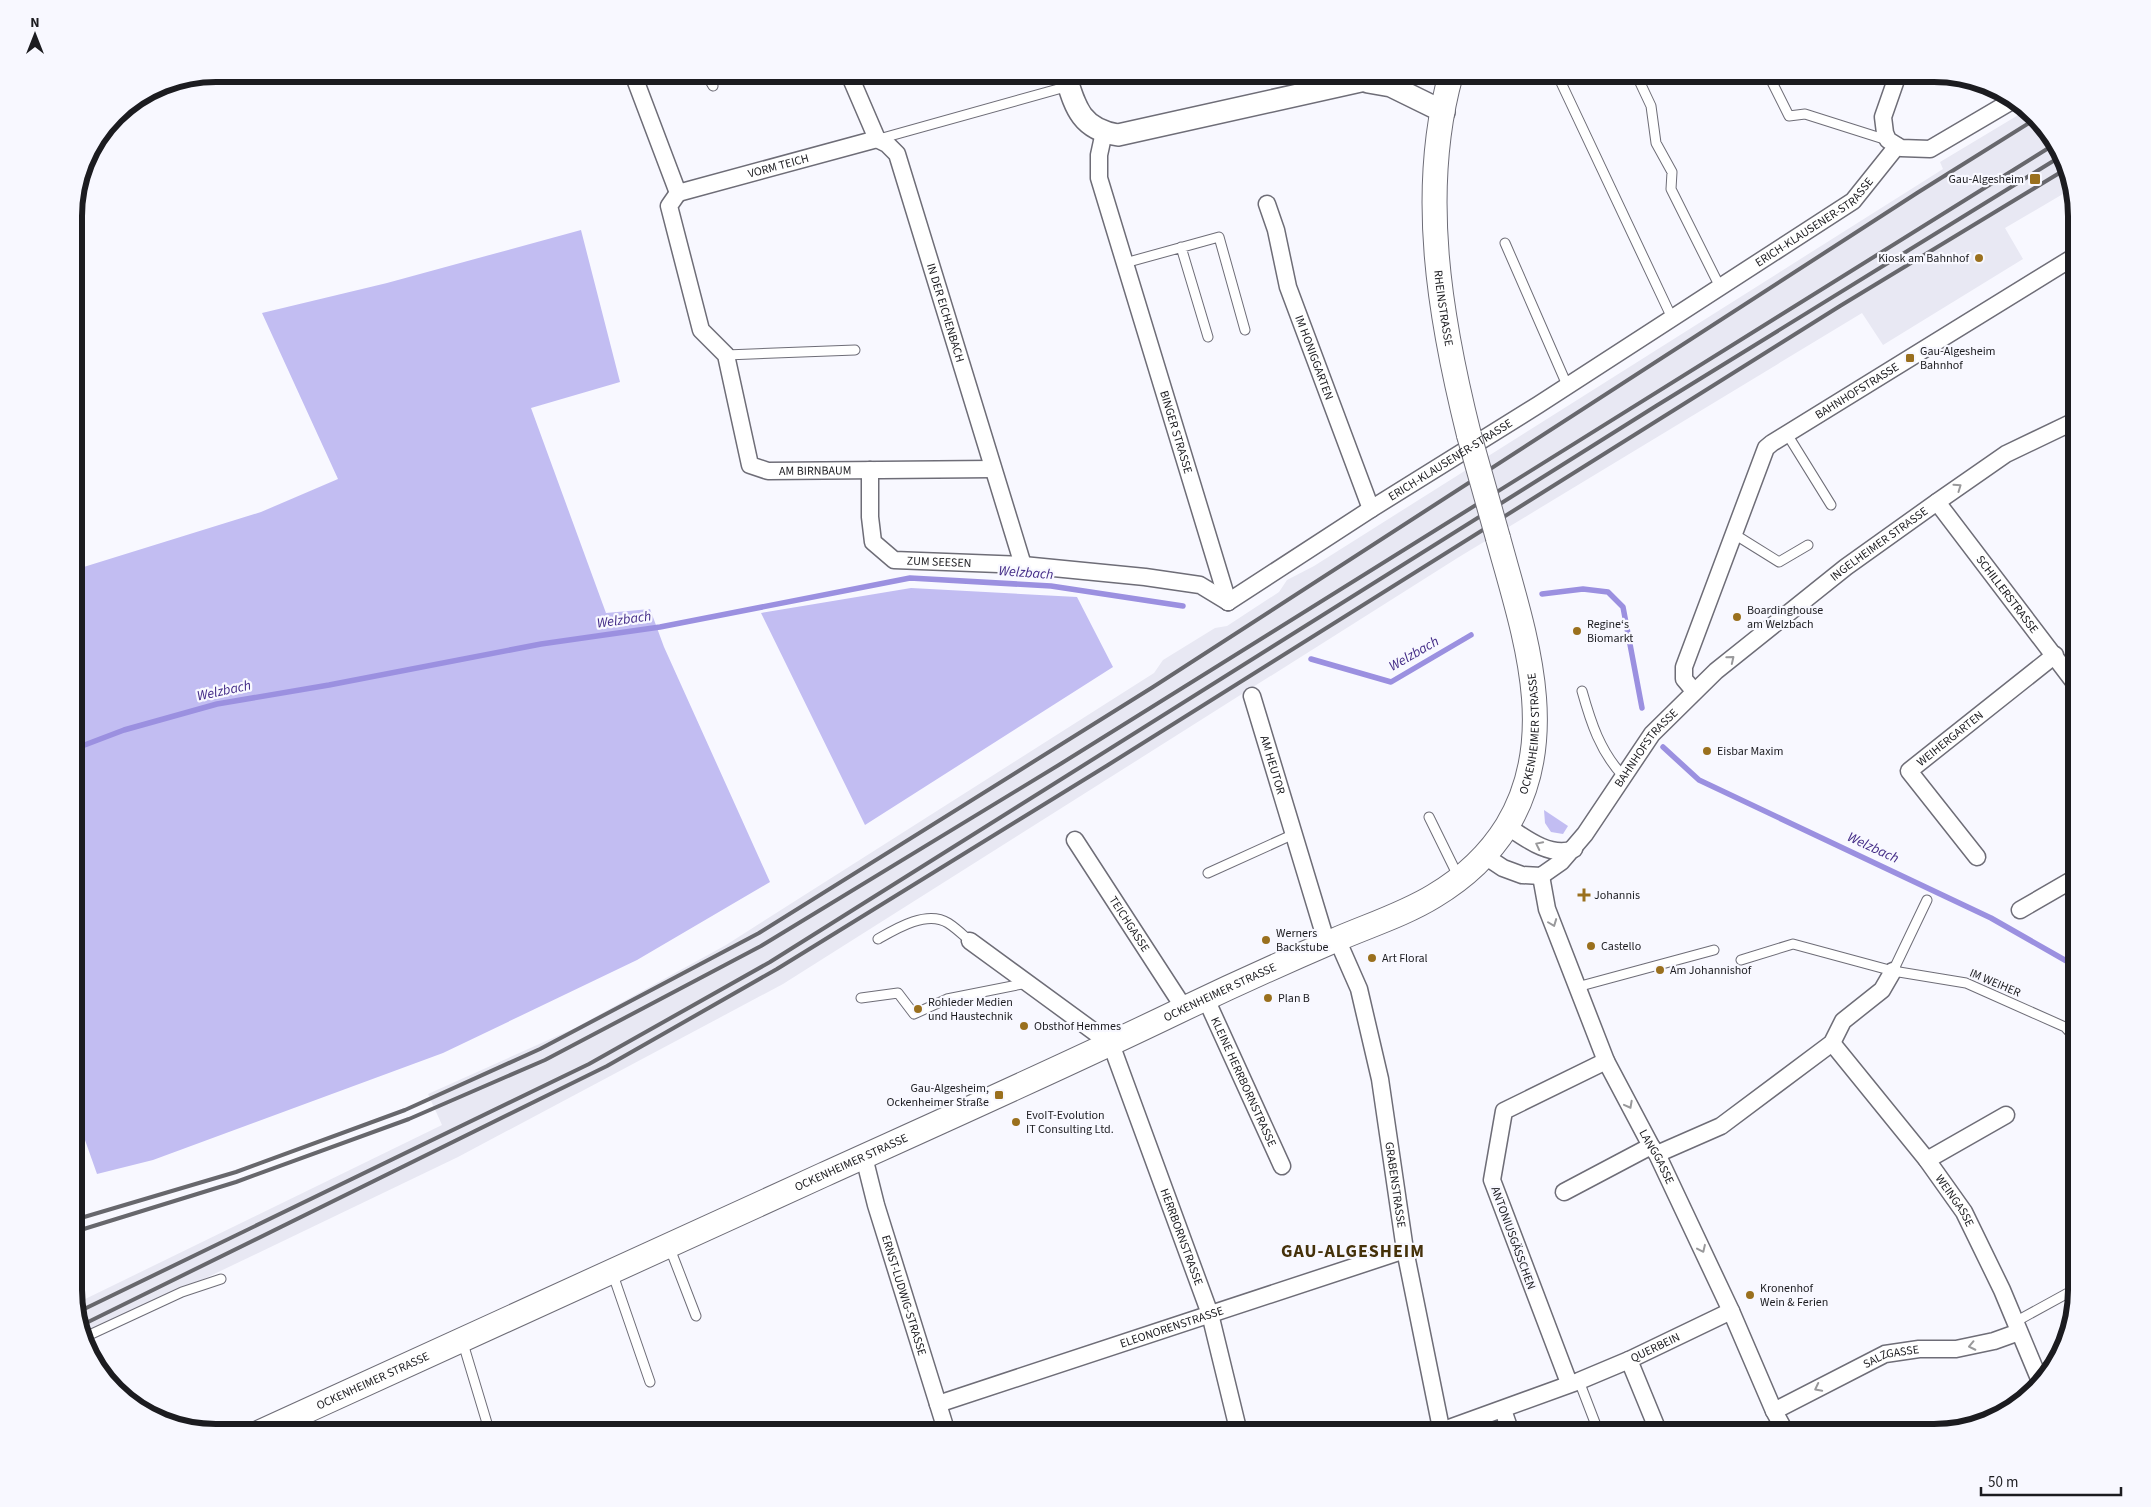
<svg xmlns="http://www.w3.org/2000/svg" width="2151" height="1507" font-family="'Source Sans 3',sans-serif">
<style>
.built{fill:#e8e8f3}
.green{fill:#c2bdf2}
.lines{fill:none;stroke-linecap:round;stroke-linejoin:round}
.stream{stroke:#9b90e0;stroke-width:5.5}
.service-casing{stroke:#6e6d77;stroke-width:11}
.minor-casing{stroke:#6e6d77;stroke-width:19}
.tertiary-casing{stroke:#6e6d77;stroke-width:24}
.secondary-casing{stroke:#6e6d77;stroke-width:26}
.service{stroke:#fff;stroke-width:9}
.minor{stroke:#fff;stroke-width:16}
.tertiary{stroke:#fff;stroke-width:21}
.secondary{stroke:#fff;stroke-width:24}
.rail{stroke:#67676c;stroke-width:4}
.secondary-bridge-casing{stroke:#6e6d77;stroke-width:26;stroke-linecap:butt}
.secondary-bridge{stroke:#fff;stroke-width:24}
.oneway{stroke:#99999b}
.poi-dot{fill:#9a701e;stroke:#f8f8ff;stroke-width:2}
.labels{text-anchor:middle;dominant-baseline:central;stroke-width:4.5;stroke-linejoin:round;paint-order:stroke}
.street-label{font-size:12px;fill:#1c1c20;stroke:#f8f8ff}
.poi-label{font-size:12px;fill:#1c1c20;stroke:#f8f8ff;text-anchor:start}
.water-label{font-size:14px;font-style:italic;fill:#422a86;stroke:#f8f8ff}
.district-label{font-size:18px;font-weight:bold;letter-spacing:1px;fill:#45310a;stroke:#f8f8ff}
.rim{fill:none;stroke:#1c1c20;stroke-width:6}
</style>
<rect width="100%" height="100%" fill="#f8f8ff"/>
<path class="built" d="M2025,111L2062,153L2069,183L2065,186L2068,191L2005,228L2023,259L1883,345L1862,313L1459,557L783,984L458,1157L85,1336L75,1304L442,1125L428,1094L575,1028L726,945L1154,673L1163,660L1215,628L1227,626L1279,592L1287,580L1314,566L1943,169L1940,162Z"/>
<path class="green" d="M581,230L620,382L531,408L606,613L650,609L664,647L770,882L637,960L443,1053L153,1160L97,1174L74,1109V570L261,512L338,479L262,313L387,283Z
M911,588L1077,597L1113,667L865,825L761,613Z
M1544,810L1568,826L1563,834L1551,832L1545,823Z"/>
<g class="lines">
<path class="stream" d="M1542,594L1583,589L1608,592L1623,607L1642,708
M1311,659L1391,682L1471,635
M1663,747L1699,780L1991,918L2077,967
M74,749L124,730L217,704L329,685L541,644L660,627L910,578L1051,586L1183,606"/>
<defs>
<path id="service" d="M706,74L713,86
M1557,74L1672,318
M1636,74L1651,106L1656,143L1672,172L1671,189L1720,287
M1768,74L1789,116L1805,114L1887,140
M879,139L1069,86
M1505,243L1567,385
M1181,247L1208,337
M1125,263L1219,237L1245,330
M726,355L855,350
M1787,434L1831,505
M1734,534L1779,562L1808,545
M1582,691C1591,723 1600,751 1623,776
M1429,817L1459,878
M1208,873L1294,834
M878,939C897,928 927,910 948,923C956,928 963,935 970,941
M1741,960L1793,944L1893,971L1966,983L2065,1027L2077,1040
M1893,971L1927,900
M1577,987L1714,950
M861,998L898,993L914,1014L947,999L1027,983
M669,1246L696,1316
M612,1272L650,1382
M2015,1322L2077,1288
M85,1337L182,1292L221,1279
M462,1340L490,1433
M1579,1381L1599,1433"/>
<g id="minor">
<path d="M633,74L678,193"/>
<path id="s1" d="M849,74L877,139L887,144L897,154L1023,565"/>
<path d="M1898,74L1883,117L1885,133L1888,140L1901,148L1930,149L2015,99"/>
<path id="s2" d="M1104,132L1099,155V178L1228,602"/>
<path id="s3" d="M678,193L669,206L701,330L726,355L750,465L768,471L993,469"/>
<path id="s4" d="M678,193L877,139"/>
<path id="s5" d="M1267,204L1276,230L1288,287L1371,509"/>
<path id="s6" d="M870,470V517L873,542L894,560L1023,565L1145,577L1200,585L1228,602"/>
<path id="s7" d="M1937,502L2077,686"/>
<path id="s8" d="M1228,602L1371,509L1538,405L1853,201L1897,146"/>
<path id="s9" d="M1694,691L1684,679V667L1766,448L1772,443L2077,255"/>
<path id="s10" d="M1252,696L1327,944"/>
<path d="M1507,826C1526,839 1551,858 1574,849"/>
<path id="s11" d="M1075,840L1184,1008"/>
<path id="s12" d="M1485,856L1503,868L1522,875L1541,876L1561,862L1585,834L1652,734L1716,671L1846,567L1937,502L2006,454L2077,420"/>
<path id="s13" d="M1977,857L1909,771L2055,655"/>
<path id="s14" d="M1541,876L1547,909L1606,1061L1651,1146L1657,1154L1731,1311L1774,1411L1786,1433"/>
<path d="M2020,910L2077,877"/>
<path id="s15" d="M1337,939L1359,989L1380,1079L1405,1250L1442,1433"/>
<path id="s16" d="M970,941L1111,1044L1210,1314L1239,1433"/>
<path id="s17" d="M1206,999L1282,1166"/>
<path id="s18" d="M1832,1043L1927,1160L1964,1212L2002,1290L2040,1381"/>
<path d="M1657,1154L1721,1126L1832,1043L1843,1021L1882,990L1893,971"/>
<path id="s19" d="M864,1157L876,1205L947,1433"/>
<path d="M1927,1160L2006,1115"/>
<path d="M1564,1192L1651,1146"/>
<path d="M1629,1360L1659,1433"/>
<path d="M1569,1383L1492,1180L1504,1111L1606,1061"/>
<path id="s20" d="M938,1404L1405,1250"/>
<path d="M1503,1410L1511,1433"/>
<path id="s21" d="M1774,1411L1885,1354L1919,1349H1956L1994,1341L2019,1332"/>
<path id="s22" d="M1441,1431L1579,1381L1629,1360L1731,1311"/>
</g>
<path id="tertiary" d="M1065,74C1075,106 1080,129 1118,135L1392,74
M1368,82L1391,86L1444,112"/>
<g id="secondary">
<path id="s23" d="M1451,74C1418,192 1440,319 1469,435"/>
<path id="s24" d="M258,1433C447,1347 635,1261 823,1175C942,1121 1061,1068 1179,1011C1229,987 1282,963 1333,941C1367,926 1403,915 1434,896C1464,878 1489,855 1507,826C1562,736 1523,630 1498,538"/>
</g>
</defs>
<use href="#service" class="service-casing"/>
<use href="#minor" class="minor-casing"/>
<use href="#tertiary" class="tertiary-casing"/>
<use href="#secondary" class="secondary-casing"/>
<use href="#service" class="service"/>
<use href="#minor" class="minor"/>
<use href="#tertiary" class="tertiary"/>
<use href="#secondary" class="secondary"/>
<path class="rail" d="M74,1220L236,1172L405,1110L540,1049L759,933L1153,687L1917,193L2034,120
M74,1232L236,1182L409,1119L545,1060L761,946L1062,763L2055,144
M78,1312L589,1064L770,962L1656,406L2063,155
M82,1325L607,1066L777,969L1108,765L1840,306L2066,169"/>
<defs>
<path id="secondary-bridge" d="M1469,435L1498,538"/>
</defs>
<use href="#secondary-bridge" class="secondary-bridge-casing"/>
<use href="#secondary-bridge" class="secondary-bridge"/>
</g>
<defs><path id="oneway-chevron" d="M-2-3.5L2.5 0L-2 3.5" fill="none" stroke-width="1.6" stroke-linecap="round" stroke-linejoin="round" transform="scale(1.25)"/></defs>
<g class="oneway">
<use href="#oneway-chevron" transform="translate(1958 487) rotate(-35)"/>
<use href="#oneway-chevron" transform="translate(1731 659) rotate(-39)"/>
<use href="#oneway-chevron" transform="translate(1539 845) rotate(-154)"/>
<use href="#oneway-chevron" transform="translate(1553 923) rotate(69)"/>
<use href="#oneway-chevron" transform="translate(1629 1105) rotate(62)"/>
<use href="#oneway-chevron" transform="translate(1702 1249) rotate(65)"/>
<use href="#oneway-chevron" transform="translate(1972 1346) rotate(168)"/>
<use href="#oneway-chevron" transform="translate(1818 1388) rotate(153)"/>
</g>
<g class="poi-dot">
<rect x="2029" y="173" width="12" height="12" rx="2.5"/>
<circle cx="1979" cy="258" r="5"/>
<rect x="1905" y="353" width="10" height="10" rx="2.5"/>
<circle cx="1737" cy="617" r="5"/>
<circle cx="1577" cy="631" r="5"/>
<circle cx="1707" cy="751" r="5"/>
<path d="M1581.5 887.5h5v5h5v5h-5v5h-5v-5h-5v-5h5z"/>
<circle cx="1266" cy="940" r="5"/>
<circle cx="1591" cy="946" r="5"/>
<circle cx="1372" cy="958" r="5"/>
<circle cx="1660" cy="970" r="5"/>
<circle cx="1268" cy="998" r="5"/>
<circle cx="918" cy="1009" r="5"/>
<circle cx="1024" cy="1026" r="5"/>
<rect x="994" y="1090" width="10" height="10" rx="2.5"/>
<circle cx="1016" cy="1122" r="5"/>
<circle cx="1750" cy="1295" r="5"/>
</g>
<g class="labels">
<g class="street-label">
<text stroke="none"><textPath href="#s4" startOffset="104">VORM TEICH</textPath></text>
<text stroke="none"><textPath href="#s8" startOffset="699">ERICH-KLAUSENER-STRASSE</textPath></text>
<text stroke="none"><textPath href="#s23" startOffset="236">RHEINSTRASSE</textPath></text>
<text stroke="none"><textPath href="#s1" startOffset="262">IN DER EICHENBACH</textPath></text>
<text stroke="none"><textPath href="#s5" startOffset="161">IM HONIGGARTEN</textPath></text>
<text stroke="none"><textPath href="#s9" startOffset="369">BAHNHOFSTRASSE</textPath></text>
<text stroke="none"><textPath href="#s2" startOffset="312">BINGER STRASSE</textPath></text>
<text stroke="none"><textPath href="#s8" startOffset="264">ERICH-KLAUSENER-STRASSE</textPath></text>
<text stroke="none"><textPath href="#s3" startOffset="358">AM BIRNBAUM</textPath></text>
<text stroke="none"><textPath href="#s12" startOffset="539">INGELHEIMER STRASSE</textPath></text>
<text stroke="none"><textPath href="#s6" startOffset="145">ZUM SEESEN</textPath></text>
<text stroke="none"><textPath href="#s7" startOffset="116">SCHILLERSTRASSE</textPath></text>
<text stroke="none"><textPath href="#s24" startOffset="1492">OCKENHEIMER STRASSE</textPath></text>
<text stroke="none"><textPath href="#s13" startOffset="162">WEIHERGARTEN</textPath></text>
<text stroke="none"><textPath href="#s12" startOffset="228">BAHNHOFSTRASSE</textPath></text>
<text stroke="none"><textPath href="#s10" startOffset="72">AM HEUTOR</textPath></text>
<text stroke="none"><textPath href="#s11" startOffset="100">TEICHGASSE</textPath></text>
<text transform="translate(1995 983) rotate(23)">IM WEIHER</text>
<text stroke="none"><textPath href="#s24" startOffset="1058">OCKENHEIMER STRASSE</textPath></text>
<text stroke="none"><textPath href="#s17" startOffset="91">KLEINE HERRBORNSTRASSE</textPath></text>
<text stroke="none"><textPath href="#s14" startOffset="305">LANGGASSE</textPath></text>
<text stroke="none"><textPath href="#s24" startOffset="652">OCKENHEIMER STRASSE</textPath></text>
<text stroke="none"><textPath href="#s15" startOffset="254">GRABENSTRASSE</textPath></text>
<text stroke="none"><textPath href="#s18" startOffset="200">WEINGASSE</textPath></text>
<text stroke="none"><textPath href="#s16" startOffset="380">HERRBORNSTRASSE</textPath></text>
<text transform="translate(1513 1238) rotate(70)">ANTONIUSGÄSSCHEN</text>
<text stroke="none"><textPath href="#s19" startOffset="144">ERNST-LUDWIG-STRASSE</textPath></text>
<text stroke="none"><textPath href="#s20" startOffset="246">ELEONORENSTRASSE</textPath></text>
<text stroke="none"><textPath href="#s22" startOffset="230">QUERBEIN</textPath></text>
<text stroke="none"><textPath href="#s21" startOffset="130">SALZGASSE</textPath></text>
<text stroke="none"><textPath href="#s24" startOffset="126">OCKENHEIMER STRASSE</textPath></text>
</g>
<g class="poi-label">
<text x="2024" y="179" text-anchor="end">Gau-Algesheim</text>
<text x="1969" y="258" text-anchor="end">Kiosk am Bahnhof</text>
<text x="1920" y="351">Gau-Algesheim<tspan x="1920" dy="14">Bahnhof</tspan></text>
<text x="1747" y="610">Boardinghouse<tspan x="1747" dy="14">am Welzbach</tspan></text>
<text x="1587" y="624">Regine‘s<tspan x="1587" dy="14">Biomarkt</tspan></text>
<text x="1717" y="751">Eisbar Maxim</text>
<text x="1594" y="895">Johannis</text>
<text x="1276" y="933">Werners<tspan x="1276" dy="14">Backstube</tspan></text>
<text x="1601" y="946">Castello</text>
<text x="1382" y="958">Art Floral</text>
<text x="1670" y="970">Am Johannishof</text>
<text x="1278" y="998">Plan B</text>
<text x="928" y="1002">Rohleder Medien<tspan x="928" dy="14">und Haustechnik</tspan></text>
<text x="1034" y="1026">Obsthof Hemmes</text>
<text x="989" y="1088" text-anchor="end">Gau-Algesheim,<tspan x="989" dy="14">Ockenheimer Straße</tspan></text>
<text x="1026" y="1115">EvoIT-Evolution<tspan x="1026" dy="14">IT Consulting Ltd.</tspan></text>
<text x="1760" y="1288">Kronenhof<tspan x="1760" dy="14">Wein &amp; Ferien</tspan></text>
</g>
<g class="water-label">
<text transform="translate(1026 573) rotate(4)">Welzbach</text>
<text transform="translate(624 620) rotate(-8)">Welzbach</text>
<text transform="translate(1414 654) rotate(-30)">Welzbach</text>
<text transform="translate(224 691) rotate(-12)">Welzbach</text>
<text transform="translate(1873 848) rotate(25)">Welzbach</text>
</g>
<g class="district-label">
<text x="1353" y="1251">GAU-ALGESHEIM</text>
</g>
</g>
<path d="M0 0H2151V1507H0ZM216 82H1934A134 134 0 0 1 2068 216V1290A134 134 0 0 1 1934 1424H216A134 134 0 0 1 82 1290V216A134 134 0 0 1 216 82Z" fill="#f8f8ff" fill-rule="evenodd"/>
<path class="rim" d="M216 82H1934A134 134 0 0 1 2068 216V1290A134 134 0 0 1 1934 1424H216A134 134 0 0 1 82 1290V216A134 134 0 0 1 216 82Z"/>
<g transform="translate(35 35)" stroke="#f8f8ff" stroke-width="4" paint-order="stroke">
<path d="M0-4L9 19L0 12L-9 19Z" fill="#1c1c20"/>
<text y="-8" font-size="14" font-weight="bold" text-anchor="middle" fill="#1c1c20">N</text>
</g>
<path d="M1981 1487v8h140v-8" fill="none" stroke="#1c1c20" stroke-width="2.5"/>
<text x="1988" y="1487" font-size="15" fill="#1c1c20" stroke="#f8f8ff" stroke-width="4" paint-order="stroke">50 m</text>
</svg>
